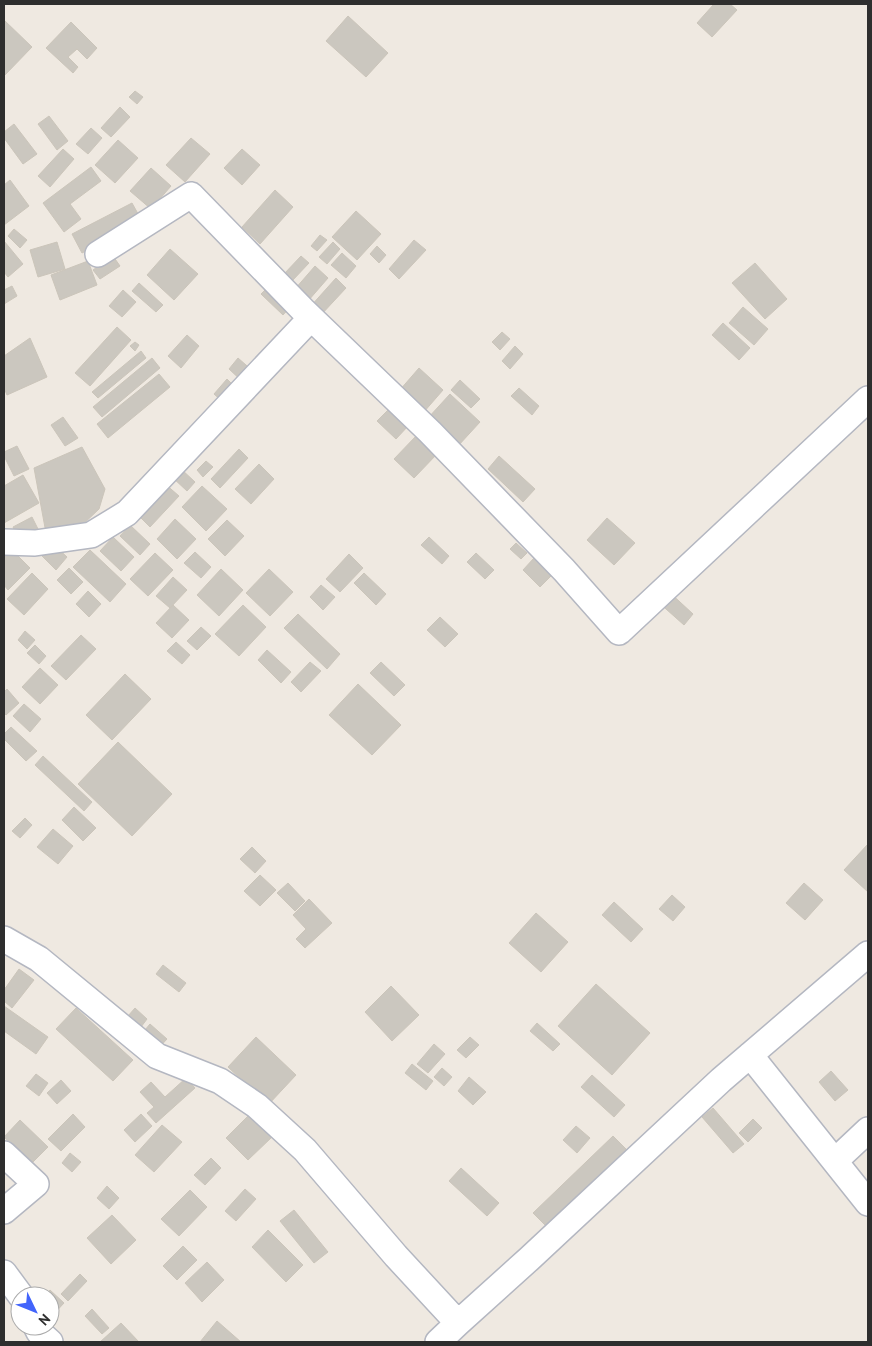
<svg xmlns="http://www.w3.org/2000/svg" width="872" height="1346" font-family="'PT Sans',sans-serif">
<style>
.building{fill:#cbc7bf;stroke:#cbc5ba}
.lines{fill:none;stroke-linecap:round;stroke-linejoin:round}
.minor-casing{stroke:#b4b7c1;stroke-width:28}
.minor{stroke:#fff;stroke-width:25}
</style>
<rect width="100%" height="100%" fill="#efe9e1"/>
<path class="building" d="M714,4H730L737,10L712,37L697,23Z
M348,16L388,53L366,77L326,41Z
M4,20L32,47L4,76Z
M71,22L97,48L87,59L77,49L68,57L78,67L73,73L46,48Z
M135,91L143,97L137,104L129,97Z
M120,107L130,117L111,137L101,128Z
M49,116L68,141L57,150L38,124Z
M14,124L37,154L23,164L4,138V132Z
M91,128L102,138L88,154L76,144Z
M191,138L210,154L185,182L166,165Z
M118,140L138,158L115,183L95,165Z
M63,149L74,159L50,187L38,176Z
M242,149L260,165L242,185L224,168Z
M91,167L101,181L70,204L81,219L64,232L43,203Z
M151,168L171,186L151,209L130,191Z
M10,180L29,206L4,225V185Z
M275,190L293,207L260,244L242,227Z
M132,203L142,221L82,253L72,234Z
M356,211L381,234L357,260L332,237Z
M14,229L27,240L20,248L8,236Z
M320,235L327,240L317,251L311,246Z
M414,240L426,250L399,279L389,269Z
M4,241L23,264L8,277L4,272Z
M57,242L65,269L38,277L30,250Z
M333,242L340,249L327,264L319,257Z
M377,246L386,255L379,263L370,254Z
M170,249L198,274L174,300L147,275Z
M342,253L356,266L346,278L331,265Z
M113,256L120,266L100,279L93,270Z
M301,256L309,263L292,281L284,274Z
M88,261L97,285L60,300L51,275Z
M755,263L787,299L765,319L732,283Z
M315,266L328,278L308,301L295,289Z
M336,278L346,288L320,316L310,307Z
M139,283L163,305L156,312L132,291Z
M12,286L17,296L4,304V290Z
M269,286L291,306L283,315L261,294Z
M123,290L136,302L122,317L109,306Z
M743,307L768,329L754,345L729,323Z
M723,323L750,348L739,360L712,335Z
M117,327L131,340L90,386L75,373Z
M502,332L510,339L500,350L492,342Z
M187,335L199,346L181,368L168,356Z
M30,338L47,377L7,395L4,388V356Z
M135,342L139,345L135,351L130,346Z
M515,346L523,354L510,369L502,361Z
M141,351L146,358L98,398L92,392Z
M152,358L160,368L102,417L93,407Z
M238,358L254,372L244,383L229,369Z
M419,368L443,390L423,413L399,391Z
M159,374L170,387L108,438L97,424Z
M227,379L237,389L224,403L214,394Z
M460,380L480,399L471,408L451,390Z
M519,388L539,406L532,415L511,396Z
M450,394L480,422L458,446L428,418Z
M391,407L409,425L396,439L377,421Z
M63,417L78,438L65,446L51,425Z
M417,435L437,454L414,478L394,459Z
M17,446L29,469L14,476L4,456V452Z
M82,447L105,489L99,509L77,530L46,533L34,468Z
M239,449L248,458L220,488L211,479Z
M499,456L535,489L523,502L488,469Z
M206,461L213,467L203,477L197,470Z
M259,464L274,479L251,504L235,489Z
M180,468L195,482L187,491L172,477Z
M23,475L39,503L4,523V486Z
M164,483L179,496L150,527L136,513Z
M202,486L227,509L206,531L182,507Z
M32,517L38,529L19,539L13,527Z
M607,518L635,543L614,565L587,540Z
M175,519L196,539L177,559L157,539Z
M227,520L244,536L225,556L208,539Z
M130,525L150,544L140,555L120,536Z
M113,537L134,557L121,571L100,551Z
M429,537L449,556L442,564L421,545Z
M516,543L527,553L521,559L510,549Z
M53,544L67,557L56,570L42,556Z
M11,549L30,568L8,590L4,585V556Z
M90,550L126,584L110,602L73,567Z
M195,552L211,567L201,578L184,563Z
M155,553L173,570L148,596L130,579Z
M476,553L494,570L485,579L467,562Z
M349,554L363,568L340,592L326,579Z
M534,558L552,575L540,587L523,570Z
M69,568L83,582L71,594L57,580Z
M221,569L243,590L219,616L197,595Z
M269,569L293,592L270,616L246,593Z
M32,573L48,589L24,615L7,599Z
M364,573L386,594L376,605L354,583Z
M173,577L187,590L170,608L156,596Z
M321,585L335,597L323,610L310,597Z
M667,590L693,614L684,625L657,601Z
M88,591L101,604L89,617L76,604Z
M173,605L189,620L172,638L156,623Z
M243,605L266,627L239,656L215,634Z
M298,614L340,654L327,669L284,628Z
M440,617L458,634L445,647L427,630Z
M201,627L211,636L197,650L187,641Z
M25,631L35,640L27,649L18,640Z
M81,635L96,649L66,680L51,666Z
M176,642L190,655L182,664L167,651Z
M35,645L46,656L39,664L27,653Z
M267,650L291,672L281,683L258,660Z
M310,662L321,671L301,692L291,682Z
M381,662L405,685L394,696L370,673Z
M40,668L58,685L40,704L22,687Z
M125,674L151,699L112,740L86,715Z
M358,684L401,725L372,755L329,715Z
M7,689L19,703L6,715L4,713V692Z
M24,704L41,719L30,732L13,716Z
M11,727L37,751L26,761L4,739V734Z
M118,742L172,794L132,836L78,784Z
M43,756L92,802L84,811L35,765Z
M74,807L96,828L83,841L62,820Z
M25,818L32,825L20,838L12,831Z
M53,829L73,846L58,864L37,847Z
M868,844V892L844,870Z
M252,847L266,861L255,873L240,859Z
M260,875L276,890L260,906L244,891Z
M288,883L305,901L295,911L277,893Z
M804,883L823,900L805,920L786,903Z
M672,895L685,907L673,921L659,909Z
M309,899L332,923L305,948L296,939L306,929L293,915Z
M614,902L643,929L631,942L602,915Z
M536,913L568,942L541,972L509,943Z
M163,965L186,983L179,992L156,974Z
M19,969L34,980L12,1008L4,1001V990Z
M596,984L650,1033L612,1075L558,1026Z
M391,986L419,1015L392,1041L365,1012Z
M4,1006L48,1037L36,1054L4,1031Z
M76,1008L133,1060L113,1081L56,1029Z
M135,1008L147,1019L141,1027L128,1016Z
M537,1023L560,1044L553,1051L530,1031Z
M150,1024L167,1039L156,1051L140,1036Z
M256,1037L296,1075L268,1105L228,1067Z
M470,1037L479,1045L466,1058L457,1050Z
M434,1044L445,1054L428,1073L417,1064Z
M412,1064L433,1081L426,1090L405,1073Z
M442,1068L452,1077L444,1086L434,1077Z
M831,1071L848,1090L835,1101L819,1082Z
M36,1074L48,1083L39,1096L26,1086Z
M592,1075L625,1105L614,1117L581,1087Z
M469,1077L486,1092L473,1105L458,1091Z
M186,1078L195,1088L156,1123L147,1113L154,1107L140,1092L151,1082L165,1097Z
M61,1080L71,1091L57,1104L47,1093Z
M713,1108L744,1144L733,1153L702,1117Z
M73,1114L85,1127L61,1151L48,1139Z
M141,1114L152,1126L135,1142L124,1130Z
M249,1115L272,1137L248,1160L226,1138Z
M753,1119L762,1128L748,1142L739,1133Z
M20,1120L48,1147L32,1163L4,1137Z
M162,1125L182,1142L154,1172L135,1155Z
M576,1126L590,1138L577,1153L563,1140Z
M613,1136L628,1151L549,1229L533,1213Z
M70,1153L81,1162L72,1172L62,1163Z
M211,1158L221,1168L205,1185L194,1175Z
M461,1168L499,1203L487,1216L449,1181Z
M107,1186L119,1198L109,1209L97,1198Z
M245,1189L256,1199L236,1221L225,1211Z
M190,1190L207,1207L179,1236L161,1219Z
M294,1210L328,1252L314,1263L280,1221Z
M112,1215L136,1240L111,1264L87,1238Z
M268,1230L303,1265L286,1282L252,1247Z
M183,1246L197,1260L177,1280L163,1266Z
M207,1262L224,1280L202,1302L185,1283Z
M80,1274L87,1281L68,1301L61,1294Z
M50,1290L64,1303L51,1317L50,1296H44Z
M92,1309L109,1328L102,1334L85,1316Z
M217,1321L241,1342H200Z
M121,1323L139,1342H100Z"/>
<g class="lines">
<defs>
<path id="minor" d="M98,254L191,195L303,310L430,432L564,570L619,632L868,399
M4,542L35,543L91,535L127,513L311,318
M4,939L39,959L157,1056L220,1081L257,1106L305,1150L396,1256L458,1323L438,1342
M750,1055L868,1203
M4,1154L36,1184L4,1211
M835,1161L868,1130
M4,1273L21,1296
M458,1323L529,1259L721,1080L868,954
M36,1326L39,1332L50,1342"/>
</defs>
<use href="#minor" class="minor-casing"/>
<use href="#minor" class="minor"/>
</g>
<rect width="872" height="1346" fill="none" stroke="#2e2e2e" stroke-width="10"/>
<g transform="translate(35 1311) rotate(133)"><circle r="24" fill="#ffffff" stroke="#ababab"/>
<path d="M0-4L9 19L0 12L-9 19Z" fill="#4264fb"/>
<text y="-8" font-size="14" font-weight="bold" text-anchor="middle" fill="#2e2e2e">N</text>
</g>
</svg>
